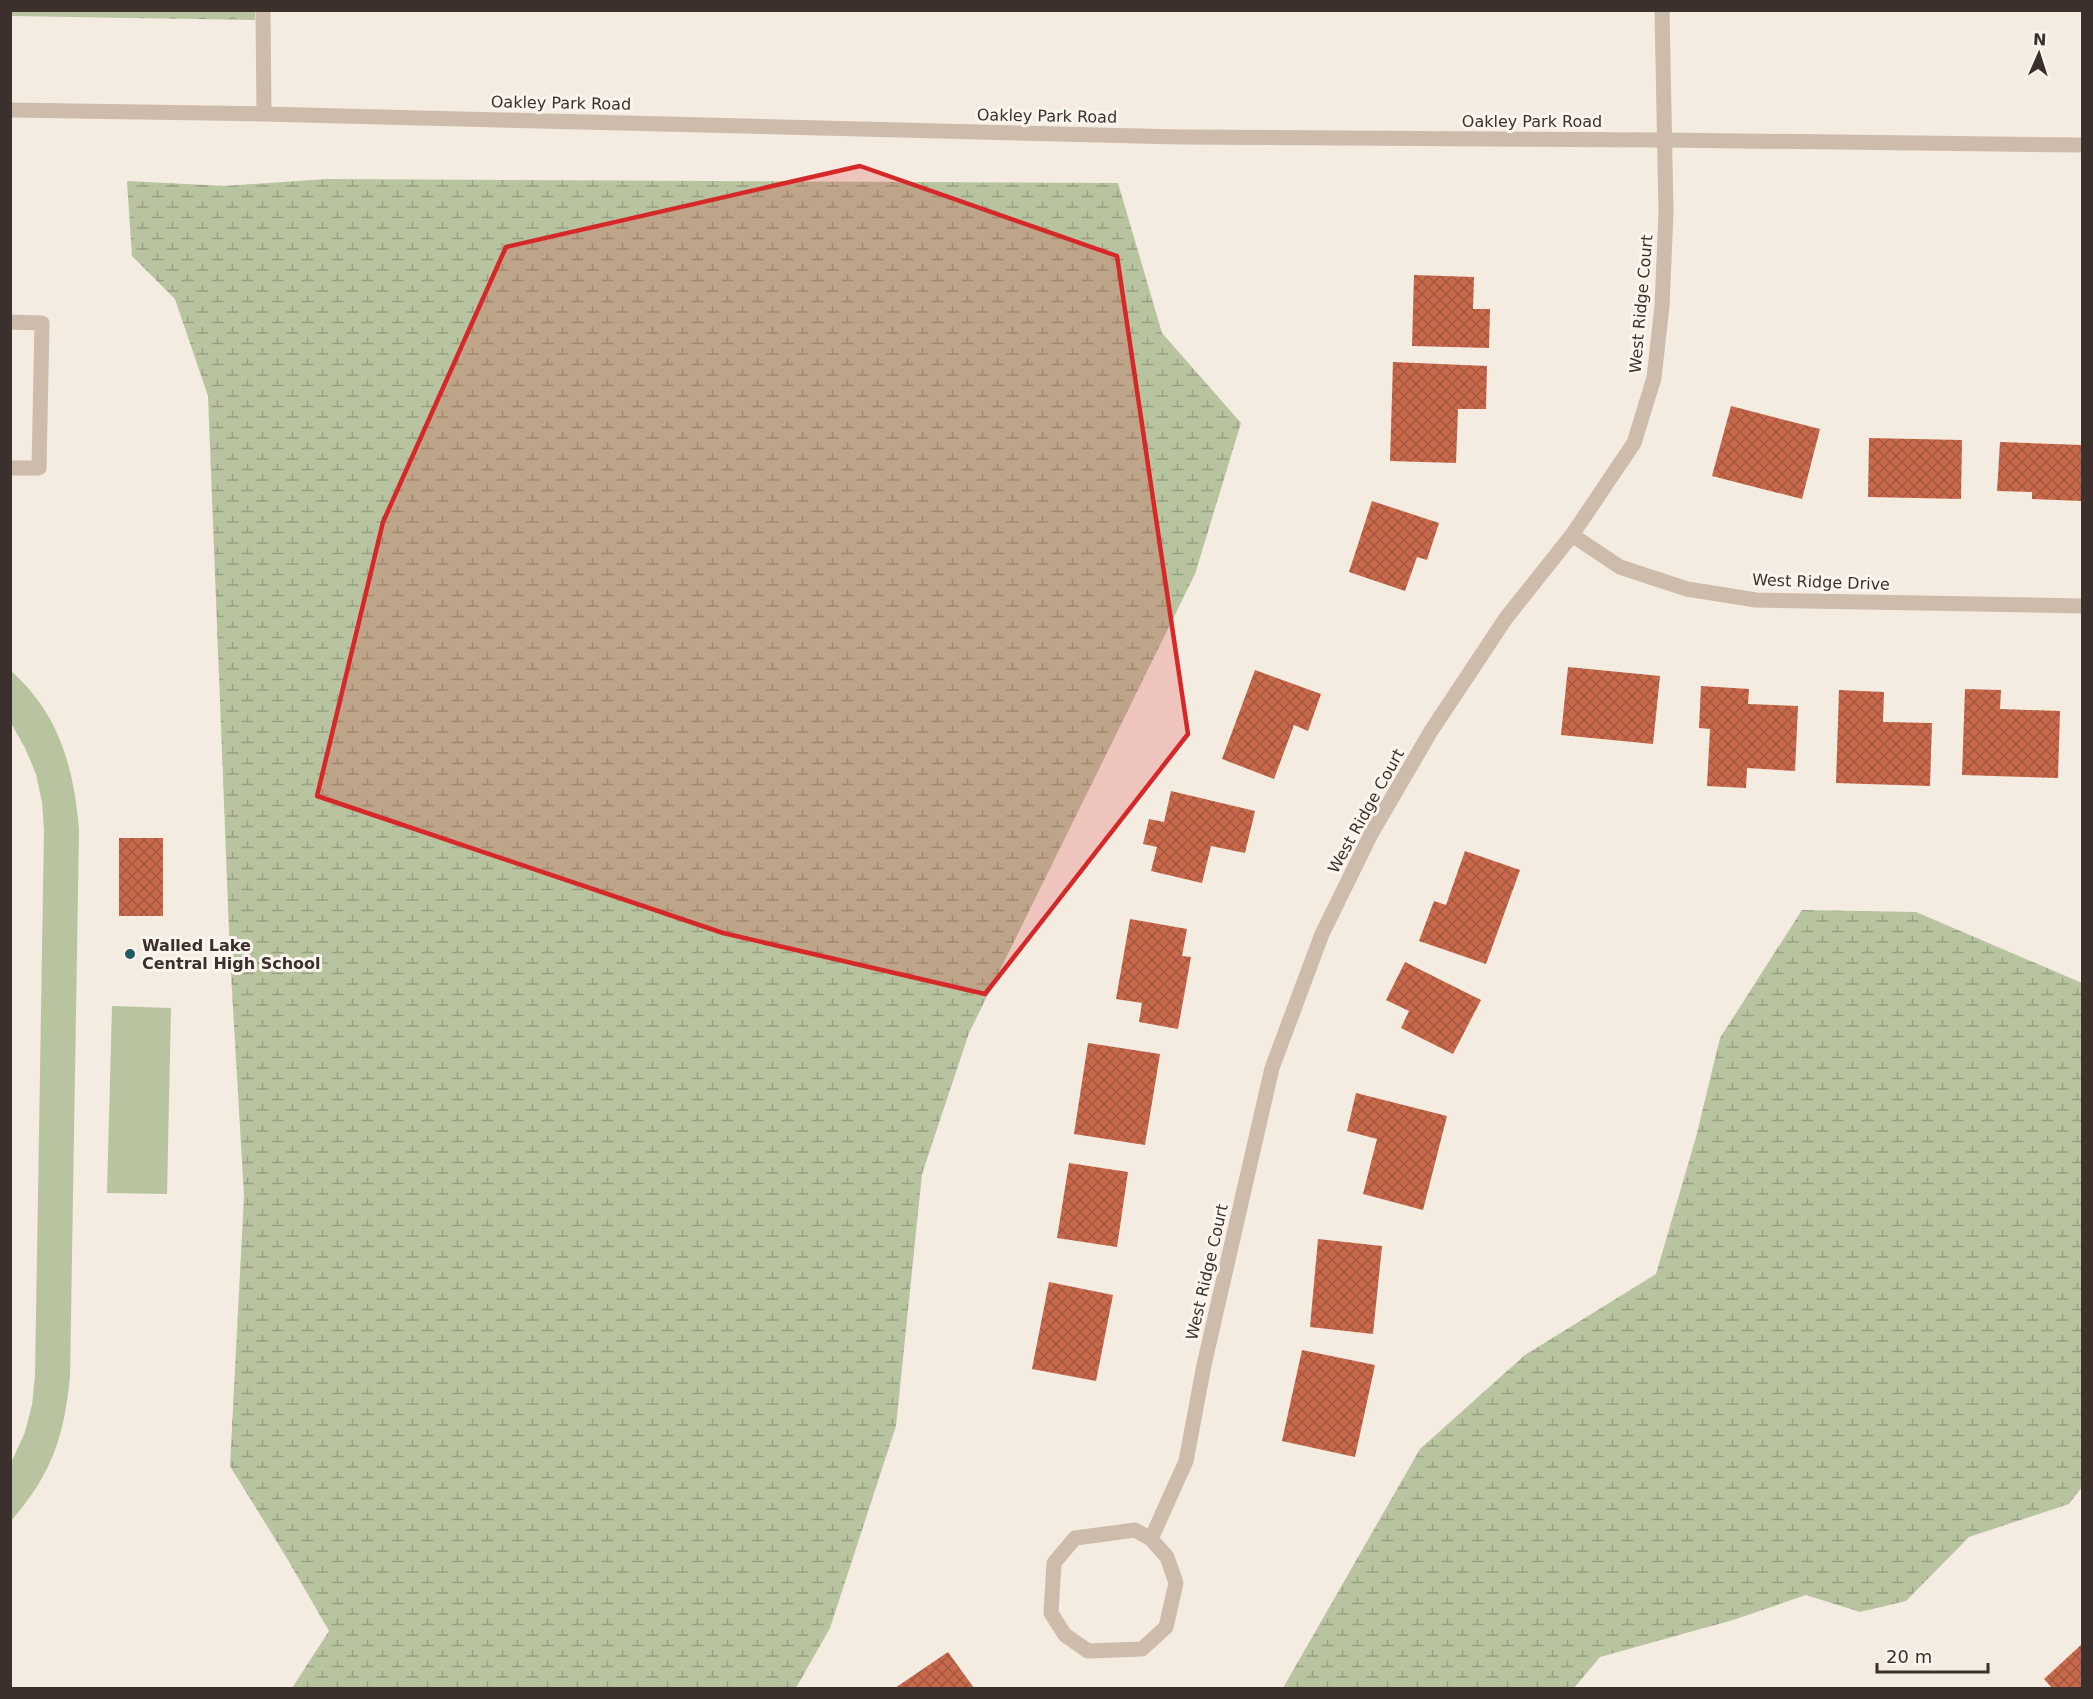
<svg xmlns="http://www.w3.org/2000/svg" width="2093" height="1699" font-family="'DejaVu Sans',sans-serif">
<style>
.grass{fill:#b8c4a0}
.wetland{fill:url(#wetland-marsh)}
.park{fill:url(#park-crowns)}
.building{fill:url(#building-cross-hatch)}
.lines{fill:none;stroke-linecap:round;stroke-linejoin:round}
.service{stroke:#cdbbac;stroke-width:15}
.minor{stroke:#cdbbac;stroke-width:15}
.tertiary{stroke:#cdbbac;stroke-width:15}
.marked{fill:#d62828;fill-opacity:0.2;stroke:#d62828;stroke-width:4.5;stroke-linejoin:round}
.poi-dot{fill:#1f5a5e;stroke:#fbf5ee;stroke-width:2}
.labels{text-anchor:middle;dominant-baseline:central;stroke-width:6;stroke-linejoin:round;paint-order:stroke}
.street-label{font-size:16px;fill:#3b302b;stroke:#fbf5ee}
.poi-label{font-size:16px;font-weight:bold;fill:#3b302b;stroke:#fbf5ee;text-anchor:start}
</style>
<defs>
<pattern id="wetland-marsh" width="20" height="14" patternUnits="userSpaceOnUse" patternTransform="scale(1.5)"><rect width="20" height="14" fill="#b8c4a0"/><path d="M1 5h8M5 5V1M11 12h8M15 12V8" fill="none" stroke="#97a083"/></pattern>
<pattern id="park-crowns" width="20" height="18" patternUnits="userSpaceOnUse" patternTransform="scale(1.5)"><rect width="20" height="18" fill="#b8c4a0"/><path d="M2 6a3 3 0 1 1 6 0M12 15a3 3 0 1 1 6 0" fill="none" stroke="#97a083"/></pattern>
<pattern id="building-cross-hatch" width="8" height="8" patternUnits="userSpaceOnUse" patternTransform="scale(1.5)"><rect width="8" height="8" fill="#c8694b"/><path d="M0 0l8 8M0 8l8-8" fill="none" stroke="#a4573f"/></pattern>
</defs>
<rect width="100%" height="100%" fill="#f4ebe1"/>
<path class="grass" d="M11,671C59,713 74,768 79,830L70,1377C64,1438 51,1475 11,1521V1463L25,1432L32,1405L35,1376L44,830L42,802L36,774L25,748L11,723Z
M112,1006L171,1008L167,1194L107,1193Z"/>
<path class="wetland" d="M327,179L1118,183L1162,333L1241,423L1195,574L969,1033L922,1174L896,1426L830,1628L796,1688H292L329,1631L288,1560L230,1466L244,1196L230,956L208,396L175,299L132,256L127,181L225,186Z
M1802,910L1916,912L2082,983V1487L2069,1504L1969,1537L1906,1601L1860,1612L1806,1595L1733,1620L1600,1657L1574,1688H1283L1420,1449L1525,1355L1656,1274L1696,1137L1720,1038Z"/>
<path class="park" d="M11,10H255V20L11,16Z"/>
<path class="building" d="M1414,275L1474,277L1473,309H1490L1489,348L1412,346Z
M1393,362L1487,366L1486,409H1458L1456,463L1390,461Z
M1731,406L1820,429L1802,499L1712,476Z
M1869,438L1962,440L1961,499L1868,497Z
M2000,442L2082,445V501L2032,499V492L1997,491Z
M1372,501L1439,523L1427,560L1417,557L1405,591L1349,572Z
M1568,667L1660,676L1653,744L1561,735Z
M1255,670L1321,694L1308,731L1294,725L1274,779L1222,759Z
M1701,686L1749,689L1748,704L1798,706L1795,771L1747,768L1746,788L1707,786L1710,729L1699,728Z
M1965,689L2001,690L2000,709L2060,711L2058,778L1962,775Z
M1839,690L1884,692L1883,722L1932,723L1930,786L1836,783Z
M1171,791L1255,811L1245,853L1211,846L1202,883L1151,871L1157,847L1143,844L1149,819L1164,822Z
M119,838H163V916H119Z
M1465,851L1520,870L1486,964L1419,941L1434,901L1446,905Z
M1130,919L1187,929L1182,956L1191,957L1178,1029L1139,1022L1142,1003L1116,999Z
M1405,962L1481,1000L1453,1054L1401,1028L1409,1011L1386,1000Z
M1088,1043L1160,1054L1145,1145L1074,1134Z
M1356,1093L1447,1116L1423,1210L1363,1194L1377,1139L1347,1131Z
M1069,1163L1128,1172L1117,1247L1057,1238Z
M1318,1239L1382,1246L1373,1334L1310,1327Z
M1049,1282L1113,1295L1096,1381L1032,1369Z
M1302,1350L1375,1365L1355,1457L1282,1441Z
M2082,1644V1688H2052L2044,1679Z
M948,1652L974,1688H895Z"/>
<g class="lines">
<path class="service" d="M10,322L42,323L39,468H10"/>
<path class="minor" d="M1572,535L1620,567L1687,589L1756,600L2082,606
M1135,1530L1151,1539L1167,1557L1176,1583L1166,1627L1142,1649L1088,1651L1065,1635L1051,1613L1054,1563L1075,1538Z
M1151,1539L1186,1461L1204,1365L1272,1068L1322,934L1371,834L1431,731L1506,618L1572,535L1634,443L1654,378L1662,306L1666,213L1662,10"/>
<path class="tertiary" d="M263,10L264,114
M10,110L264,114L1180,137L1663,140L2082,145"/>
</g>
<path class="marked" d="M860,166L1117,256L1188,734L985,994L723,933L317,796L383,522L506,247Z"/>
<circle class="poi-dot" cx="130" cy="954" r="6"/>
<g class="labels">
<g class="street-label">
<text transform="translate(561 103) rotate(1)">Oakley Park Road</text>
<text transform="translate(1047 116) rotate(1)">Oakley Park Road</text>
<text x="1532" y="121">Oakley Park Road</text>
<text transform="translate(1641 304) rotate(-85)">West Ridge Court</text>
<text transform="translate(1821 582) rotate(2)">West Ridge Drive</text>
<text transform="translate(1366 811) rotate(-61)">West Ridge Court</text>
<text transform="translate(1207 1272) rotate(-77)">West Ridge Court</text>
</g>
<g class="poi-label">
<text x="142" y="945">Walled Lake<tspan x="142" dy="18">Central High School</tspan></text>
</g>
</g>
<rect width="2093" height="1699" fill="none" stroke="#3b302b" stroke-width="24"/>
<g transform="translate(2039 54) rotate(3)" stroke="#fbf5ee" stroke-width="4.5" paint-order="stroke">
<path d="M0-4.5L10 22L0 15L-10 22Z" fill="#3b302b"/>
<text y="-9" font-size="16" font-weight="bold" text-anchor="middle" fill="#3b302b">N</text>
</g>
<path d="M1877 1663v9h111v-9" fill="none" stroke="#3b302b" stroke-width="3"/>
<text x="1886" y="1663" font-size="18" fill="#3b302b" stroke="#fbf5ee" stroke-width="4.5" paint-order="stroke">20 m</text>
</svg>
